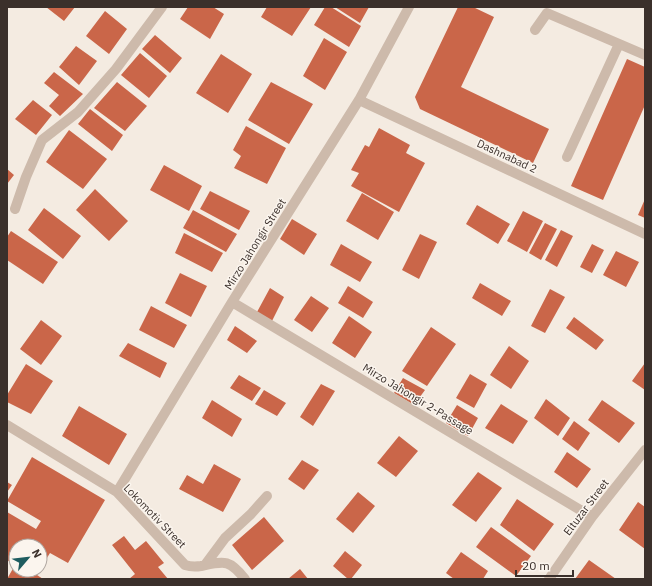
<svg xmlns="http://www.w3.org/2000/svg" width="652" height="586" font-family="'IBM Plex Sans',sans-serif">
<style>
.building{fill:#ca6649}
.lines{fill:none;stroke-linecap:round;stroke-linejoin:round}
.minor{stroke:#cdbaab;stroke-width:10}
.labels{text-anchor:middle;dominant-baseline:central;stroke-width:3;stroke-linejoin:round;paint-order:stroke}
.street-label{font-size:11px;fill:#3b302b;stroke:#fbf5ee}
</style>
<rect width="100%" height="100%" fill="#f4ebe1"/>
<path class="building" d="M46,7H75L64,21Z
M188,7H213L224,14L210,39L180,19Z
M267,7H311L292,36L261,17Z
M325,7H331L361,26L349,47L314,25Z
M335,7H369L360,23Z
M458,7H473L494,17L461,87L549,129L533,163L420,109L415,97Z
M105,11L127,29L109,54L86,36Z
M155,35L182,58L170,73L142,49Z
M324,38L347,52L325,90L303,76Z
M76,46L97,61L79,85L59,67Z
M140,53L167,76L149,98L121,75Z
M221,54L252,74L228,113L196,93Z
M627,59L645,67V105L603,200L571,186Z
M54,72L83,94L60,116L49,106L59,95L44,83Z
M117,82L147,106L125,131L94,108Z
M271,82L313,104L289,144L248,120Z
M33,100L52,115L36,135L15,119Z
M90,109L123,135L112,151L78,124Z
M246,126L286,148L267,184L234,168L241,156L233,150Z
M379,128L410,145L406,153L425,163L399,212L351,186L359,173L351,170L365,145L369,147Z
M69,130L107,159L83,189L46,162Z
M164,165L202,186L189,211L150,190Z
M7,169L14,175L7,184Z
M95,189L128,221L109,241L76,210Z
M210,191L250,211L239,230L200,209Z
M362,193L394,212L378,240L346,221Z
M645,199V218L638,215Z
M477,205L510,224L498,244L466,224Z
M44,208L81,236L63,259L28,230Z
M193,210L237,234L226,252L183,228Z
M523,211L543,221L527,252L507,241Z
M292,219L317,234L304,255L280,239Z
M545,223L557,229L541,260L529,253Z
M561,230L573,236L557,267L545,260Z
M11,231L58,262L43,284L7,260V237Z
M184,233L223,253L212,272L175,253Z
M420,234L437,242L419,279L402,270Z
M341,244L372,262L360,282L330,265Z
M592,244L604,250L592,273L580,267Z
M616,251L639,262L626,287L603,275Z
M180,273L207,286L191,317L165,303Z
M480,283L511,301L502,316L472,298Z
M348,286L373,302L363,318L338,303Z
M270,288L284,297L272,321L257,312Z
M550,289L565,297L545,333L531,326Z
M311,296L329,308L312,332L294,320Z
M151,306L187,325L174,348L139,330Z
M349,316L372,332L355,358L332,343Z
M574,317L604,340L596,350L566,328Z
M41,320L62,336L41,365L20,349Z
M235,326L257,341L247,353L227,340Z
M431,327L456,344L427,386L402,371Z
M128,343L167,363L160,378L119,356Z
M509,346L529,361L511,389L490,375Z
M645,363V390L632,381Z
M26,364L53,381L31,414L7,402V395Z
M470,374L487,384L474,408L456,398Z
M239,375L261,388L252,401L230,388Z
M403,378L425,390L414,405L394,393Z
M321,384L335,391L313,426L300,417Z
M264,390L286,403L277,416L255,404Z
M546,399L570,418L558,436L534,418Z
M212,400L242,419L232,437L202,418Z
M602,400L635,423L619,443L588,420Z
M501,404L528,421L513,444L485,428Z
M457,405L478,418L468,436L446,423Z
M79,406L127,434L109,465L62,436Z
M574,421L590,433L578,451L562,439Z
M399,436L418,451L396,477L377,463Z
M567,452L591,469L577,488L554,472Z
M32,457L105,500L68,563L50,553L40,569V546H16V570H40L37,575L43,579H7L15,565L7,560V512L36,529L41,521L7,501Z
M302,460L319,470L304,490L288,479Z
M214,464L241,479L223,512L179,489L187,475L203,484Z
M478,472L502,488L476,522L452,505Z
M7,482L12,485L7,492Z
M358,492L375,506L353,533L336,519Z
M517,499L554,524L534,551L500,525Z
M638,502L645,507V549L619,530Z
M264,517L284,541L252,570L232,545Z
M491,527L531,556L516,576L476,547Z
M124,536L135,550L146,541L164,563L158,567L168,579H129L135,574L112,545Z
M345,551L362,565L351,579H348L333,566Z
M461,552L488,571L483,579H454L446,573Z
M589,560L616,579H575Z
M300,569L308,579H288Z"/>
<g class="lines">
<path class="minor" d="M535,30L547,13L645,55
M359,100L645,234
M567,157L619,44
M15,209L26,177L42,140L78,112L116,69L162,7
M232,302L592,517
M7,425L117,492L185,565C191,567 195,567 201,566C225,561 229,559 245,579
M117,492L232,302L359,100L409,7
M205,565L225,538L251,514L267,496
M549,579L592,517L645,450"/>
</g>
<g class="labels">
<g class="street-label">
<text transform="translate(507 156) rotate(25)">Dashnabad 2</text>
<text transform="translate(255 244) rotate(-58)">Mirzo Jahongir Street</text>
<text transform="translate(418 399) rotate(31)">Mirzo Jahongir 2-Passage</text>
<text transform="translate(586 507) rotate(-53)">Eltuzar Street</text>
<text transform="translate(155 516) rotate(46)">Lokomotiv Street</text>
</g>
</g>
<rect width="652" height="586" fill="none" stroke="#3b302b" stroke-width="16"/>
<g transform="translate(28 558) rotate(62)"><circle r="19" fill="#fbf5ee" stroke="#aea6a0"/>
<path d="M0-3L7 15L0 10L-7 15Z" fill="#1e5c5f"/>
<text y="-6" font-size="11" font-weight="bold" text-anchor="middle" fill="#3b302b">N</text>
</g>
<path d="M516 570v6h57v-6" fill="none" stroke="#3b302b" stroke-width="2"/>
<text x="522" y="570" font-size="12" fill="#3b302b" stroke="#fbf5ee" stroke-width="3" paint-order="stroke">20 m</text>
</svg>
